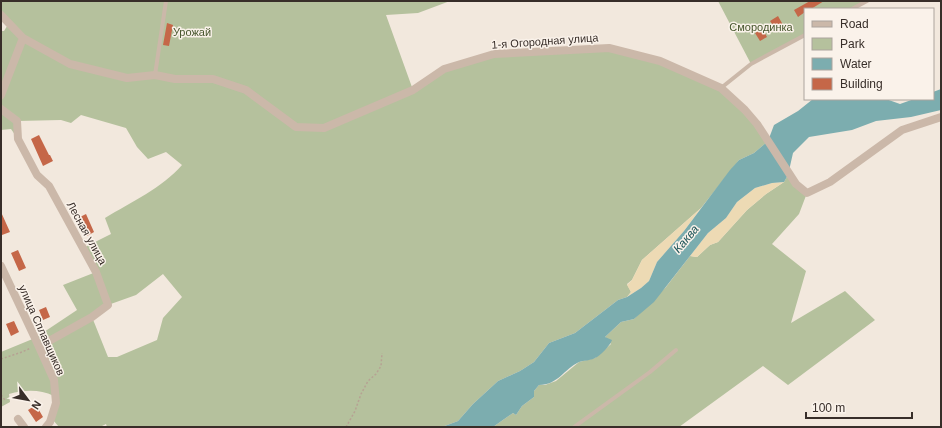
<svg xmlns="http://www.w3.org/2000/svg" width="942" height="428" font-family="Helvetica,sans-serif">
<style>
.green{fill:#b5c19d;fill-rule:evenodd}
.sand{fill:#eddab4}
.water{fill:#7cadaf}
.building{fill:#c56748}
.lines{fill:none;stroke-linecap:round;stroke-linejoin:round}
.path{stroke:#b6a293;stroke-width:1.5;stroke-dasharray:2 2;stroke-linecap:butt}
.lane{stroke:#cbb8a9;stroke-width:4}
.street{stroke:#cbb8a9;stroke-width:8}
.labels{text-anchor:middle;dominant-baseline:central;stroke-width:3;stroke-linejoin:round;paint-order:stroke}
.park-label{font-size:11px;fill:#47562d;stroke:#faf2ea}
.street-label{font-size:11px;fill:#382e29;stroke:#faf2ea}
.water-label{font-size:12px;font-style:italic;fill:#1e5559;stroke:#faf2ea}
</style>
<rect width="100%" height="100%" fill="#f2e8dd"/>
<path class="green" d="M1,1H450L418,13L386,15L413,90L444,69L494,54L609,48L660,61L721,88L768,141L754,153L739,160L701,208L642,260L632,280L627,284L631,292L627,297L618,300L575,333L549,343L534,362L520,371L498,381L473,404L458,421L442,427H107L106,424L100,427H59L53,420L54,396C39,389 25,390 9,394L10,402L1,407V352L35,338L77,310L63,285L96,272L83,248L111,234L105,218C131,202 162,188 182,165L166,152L148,159L137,147L126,128L81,115L71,123L61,120L17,121L18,139L11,129L1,130V31H4L9,23L1,15ZM163,274L182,297L163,318L157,340L117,357H108L92,317L108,305L136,295Z
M718,1H867L852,9H805V35L751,64Z
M788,175L807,193L799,214L772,244L806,271L791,323L845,291L875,320L788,385L763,366L679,427H493L513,413L516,415L522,406L534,397V391L539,385H545L556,381L579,362L595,358L611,344L605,337L621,322L634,319L666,287L690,256L697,257L710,245L718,242L747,210L766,194L784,182Z"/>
<path class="sand" d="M784,182L766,194L747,210L718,242L710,245L697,257L690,256L708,233L726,218L737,202L755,188L772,183Z
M701,208L684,231L657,262L649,281L641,288L627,297L631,292L627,285L632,280L642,260Z"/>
<path class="water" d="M941,89V110L911,117L876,121L852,130L809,137L793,153L788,175L784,182L772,183L755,188L737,202L726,218L708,233L654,302L634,319L621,322L605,337L612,340C610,346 600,356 595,358C590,361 584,360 579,362C564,369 558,385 539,385L534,391V397L522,406L516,415L513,413L493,427H442L458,421L473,404L498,381L520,371L534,362L549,343L575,333L618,300L627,297L641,288L649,281L657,262L684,231L730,170L739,160L754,153L768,141L774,125L798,111L813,99H886L900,104L914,99H933V92Z"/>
<path class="building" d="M810,1H824L811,9H805V12L798,17L794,10Z
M778,16L783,25L776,30L770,21Z
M167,23L173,25L169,46L163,45Z
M762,28L767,37L760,41L755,33Z
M39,135L49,155H50L53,161L43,166L31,139Z
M1,212L10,232L2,235L1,232Z
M86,214L94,232L87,236L78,218Z
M18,250L26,268L19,271L11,253Z
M46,307L50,317L43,320L39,310Z
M14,321L19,332L11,336L6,324Z
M36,405L43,417L36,422L28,410Z"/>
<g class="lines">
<path class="path" d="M1,359L22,352L31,348
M1,395L5,400
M346,427L355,411L361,394L368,381L376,374L381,366L382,353"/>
<path class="lane" d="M852,9L867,1
M155,75L166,1
M721,88L751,64L805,35
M574,427L650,372L676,350"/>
<path class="street" d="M1,15L23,38L70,64L127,78L155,75L175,79H213L246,90L296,127L324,128L413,90L444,69L494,54L609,48L660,61L721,88L745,110L757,124L796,184L807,193L830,182L902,130L941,117
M1,95L23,38
M1,109L17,121L18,139L37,175L49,186L96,272L108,305L92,317L49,341L41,351
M1,266L35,338L54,380L56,403L50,422L46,427
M18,419L24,427"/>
</g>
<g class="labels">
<g class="park-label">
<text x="761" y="27">Смородинка</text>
<text x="192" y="32">Урожай</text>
</g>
<g class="street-label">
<text transform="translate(545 41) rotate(-4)">1-я Огородная улица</text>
<text transform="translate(87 233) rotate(61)">Лесная улица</text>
<text transform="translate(42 330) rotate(66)">улица Сплавщиков</text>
</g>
<g class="water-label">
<text transform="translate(686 239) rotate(-50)">Каква</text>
</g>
</g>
<rect width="942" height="428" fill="none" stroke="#382e29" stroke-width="4"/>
<rect x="804" y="8" width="130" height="92" fill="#faf2ea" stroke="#aca49d"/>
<rect x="812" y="21" width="20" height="6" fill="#cbb8a9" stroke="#aca49d"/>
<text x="840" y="28" font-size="12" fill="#382e29">Road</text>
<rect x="812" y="38" width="20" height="12" fill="#b5c19d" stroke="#aca49d"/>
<text x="840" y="48" font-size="12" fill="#382e29">Park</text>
<rect x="812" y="58" width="20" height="12" fill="#7cadaf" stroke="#aca49d"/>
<text x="840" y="68" font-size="12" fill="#382e29">Water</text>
<rect x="812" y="78" width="20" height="12" fill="#c56748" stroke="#aca49d"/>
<text x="840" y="88" font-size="12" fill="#382e29">Building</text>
<g transform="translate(28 400) rotate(122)" stroke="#faf2ea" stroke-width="3" paint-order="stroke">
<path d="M0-3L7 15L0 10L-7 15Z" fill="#382e29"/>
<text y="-6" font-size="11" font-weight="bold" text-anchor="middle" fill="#382e29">N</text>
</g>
<path d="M806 412v6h106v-6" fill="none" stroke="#382e29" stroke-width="2"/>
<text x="812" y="412" font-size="12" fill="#382e29" stroke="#faf2ea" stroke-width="3" paint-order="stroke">100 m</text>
</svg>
